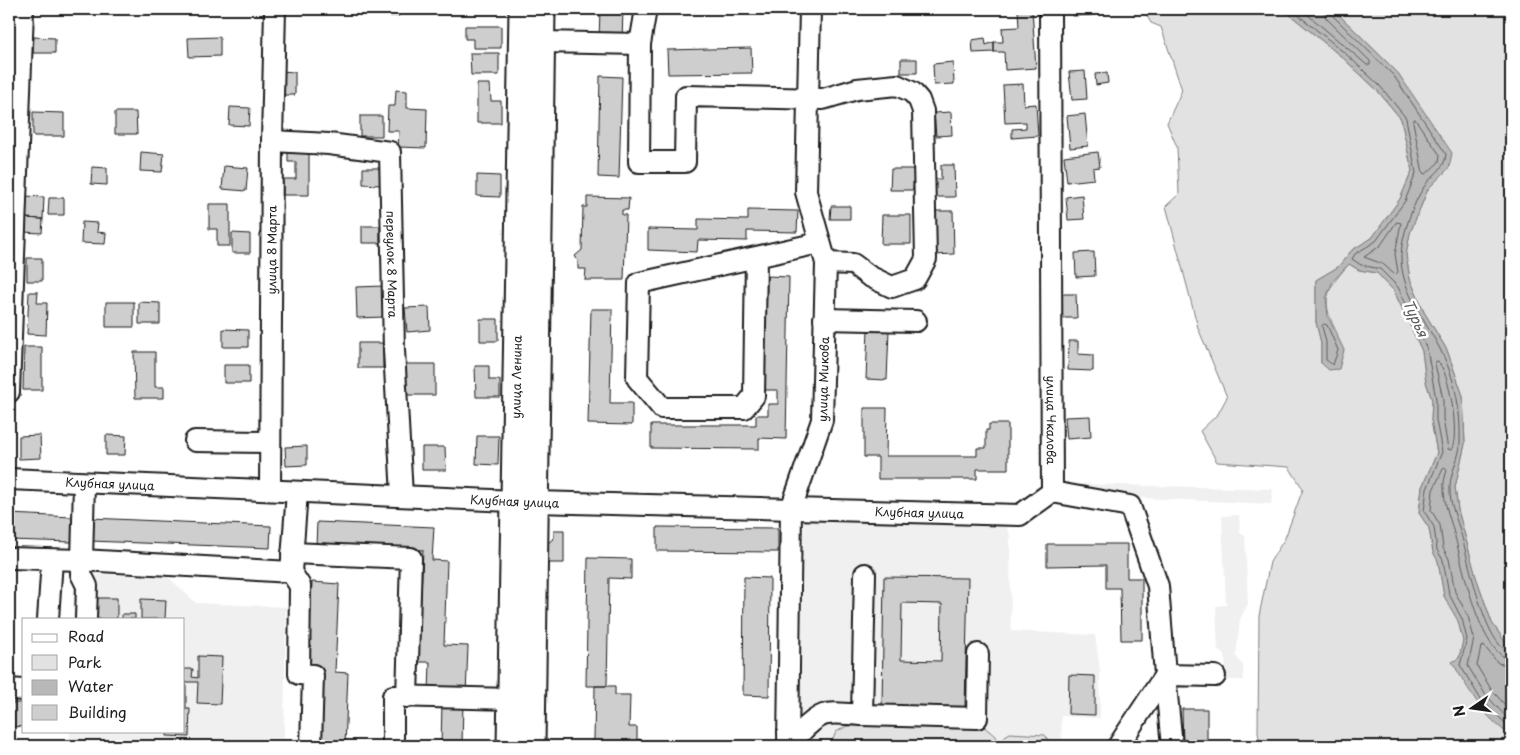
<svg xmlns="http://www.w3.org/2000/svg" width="1520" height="755" font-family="'Playpen Sans',sans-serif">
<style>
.built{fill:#f0f0f0}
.green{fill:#e2e2e2;stroke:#7f7f7f}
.water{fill:#b8b8b8;stroke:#7a7a7a}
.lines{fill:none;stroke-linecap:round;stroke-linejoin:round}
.shore{stroke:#5a5a5a;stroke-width:1}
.building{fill:#cecece;stroke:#1c1c1c;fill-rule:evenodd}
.minor-casing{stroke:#1c1c1c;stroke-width:24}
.major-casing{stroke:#1c1c1c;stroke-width:29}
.minor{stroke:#fff;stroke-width:20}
.major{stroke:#fff;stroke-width:25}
.labels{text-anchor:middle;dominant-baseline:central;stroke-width:5;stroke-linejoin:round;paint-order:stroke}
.street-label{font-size:12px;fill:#1c1c1c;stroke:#fff}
.water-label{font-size:14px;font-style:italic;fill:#5a5a5a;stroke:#fff}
</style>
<rect width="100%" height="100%" fill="#fff"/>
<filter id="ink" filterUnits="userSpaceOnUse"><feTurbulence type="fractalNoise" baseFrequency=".02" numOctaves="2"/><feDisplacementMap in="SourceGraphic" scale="10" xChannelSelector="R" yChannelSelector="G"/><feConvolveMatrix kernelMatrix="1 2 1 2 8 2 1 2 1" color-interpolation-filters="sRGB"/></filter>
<g filter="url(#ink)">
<path class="built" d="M1080,484L1273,489L1271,504L1079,495Z
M1239,515L1240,533L1245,536L1248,604L1240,619L1236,656L1243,666L1244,680H1226L1225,655L1218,651L1216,606L1226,605L1222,516Z
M804,519L1005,523L1010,535L1011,631L1095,635L1100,671V718L1061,716L1062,746H800L807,733L800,727Z
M74,573L168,577L196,603L286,607L284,738L205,741L204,746H136L70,740V731H184V619H73Z"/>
<path class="green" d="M1143,9H1283L1343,58L1377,90L1401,119L1412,171L1400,199L1372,238L1352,250L1338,267L1316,280V322L1321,343V363L1338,335C1320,301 1325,291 1349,264L1359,270L1377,273L1394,291L1422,351L1426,382L1432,400L1431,420L1437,453L1422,487L1419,513L1429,528L1433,552L1438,560L1444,596L1458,620L1463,641L1459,658L1503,730L1511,735V746H1261L1258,733L1259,616L1270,562L1285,538L1303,489L1289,467L1217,462L1200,431L1218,414L1227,397L1198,328L1166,206L1179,194L1177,147L1167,123L1182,90L1161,27L1151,23Z
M1333,9H1511V650L1492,623L1476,577L1458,510L1455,487L1465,444L1463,396L1447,350L1424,312L1410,279L1406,255L1410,233L1428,189L1449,168L1398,73Z
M982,725L995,736L998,746H830L836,732L847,726Z
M1010,733L1045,735L1048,740V746H1004L1005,736Z"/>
<path class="water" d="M1283,9H1333L1398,73L1452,153L1449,168L1428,189L1410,233L1406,255L1410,279L1424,312L1447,350L1463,396L1465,444L1455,487L1458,510L1476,577L1492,623L1511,650V735C1484,719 1468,688 1452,662L1459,658L1463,641L1458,621L1444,596L1438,561L1433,552L1429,528L1419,513L1422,487L1437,453L1431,420L1432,400L1426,382L1422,351L1394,291L1377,273L1359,270L1349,264L1333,281L1326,298L1328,317L1344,350L1339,369L1329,370L1321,363V343L1316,322V280L1338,267L1352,250L1372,238L1400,199L1412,171L1401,119L1377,90L1343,58Z"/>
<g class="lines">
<path class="shore" d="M1291,9L1346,54L1380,86L1406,118L1416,173L1405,201L1376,241L1355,254L1352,259L1361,265L1380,269L1398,287L1427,349L1436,399V420L1442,452L1427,489L1424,511L1434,527L1437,550L1443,560L1449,594L1462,619L1467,639L1460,665L1480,698L1511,729
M1301,9L1367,65H1370V61L1326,18L1323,9
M1330,9L1331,14L1394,76L1446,154C1445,170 1432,174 1424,187C1413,203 1402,235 1401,255C1400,292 1428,323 1443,355C1456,382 1461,412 1460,443C1460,458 1450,472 1450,487C1449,503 1457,519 1461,534C1468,556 1485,650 1511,652
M1415,119L1440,155L1439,162L1426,174L1423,173L1413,122Z
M1397,222L1401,223L1395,254L1398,272L1395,275L1383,264L1364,257L1380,246Z
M1324,324L1327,325L1338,350L1333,365L1326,360V342L1322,326Z
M1437,361C1450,369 1460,439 1451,450L1448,449L1443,419V399L1435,364Z
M1511,659C1480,657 1462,562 1455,537C1451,521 1444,505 1444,488C1443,482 1446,475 1447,469L1444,467L1433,490L1431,510L1440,525L1443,548L1449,559L1455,592L1468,616L1474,638L1468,666L1485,694L1511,722
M1511,666L1498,663L1484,646L1481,647L1477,666L1491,689L1511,712"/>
</g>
<path class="building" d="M303,9H313L312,13L302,12Z
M386,9H399V16H386Z
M600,9H623L622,40H599Z
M1032,9L1036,68L1005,70L1004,52H994V42H1003L1002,28L1019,27L1018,10Z
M1072,9H1093V15L1072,16Z
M465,26H501V48H473V39H465Z
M34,37L55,38V53H33Z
M220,37V56L189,57L188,38Z
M985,38L986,45L994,42V52L973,53L972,40Z
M751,48L752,73L668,74L667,50Z
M470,53H499V75H471Z
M901,59H917V73H901Z
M953,62L954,84L934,85L933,64Z
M280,71L295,72V95H279Z
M1085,71L1087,99L1072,100L1069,72Z
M1107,73L1108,83L1096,85L1095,74Z
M600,76L622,77L619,178L598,177Z
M477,84H490L491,101H501V123H477Z
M1023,84L1024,105L1036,104L1038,136L1012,138V129L1026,128V122L1005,123L1003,85Z
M396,90L407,91V108L427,109L426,148L398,147L399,131H387L388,106H395Z
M230,107L250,108L249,126L229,125Z
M33,112L64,113V136H33Z
M115,112H136L137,134H115Z
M951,112L952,135L936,136L934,113Z
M1085,114L1088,146L1070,148L1067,116Z
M360,116H382V136H360Z
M141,152L164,154L162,172L140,171Z
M288,152H309V195H283V179H296V162H288Z
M1098,152L1100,167L1093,168L1094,179L1067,182L1064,156Z
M941,165H954L955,197H931L930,179H941Z
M224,166L248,168L246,191L222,189Z
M92,167L107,168V185L91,184Z
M363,168H381V185L363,184Z
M891,169H914L913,190H890Z
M477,175L500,176V197L477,196Z
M1082,195L1084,219L1068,220L1066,197Z
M25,196L44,197L43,219L23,218Z
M587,197L629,198L628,210H622V215H626L624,280H585L586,269H578V261L575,256L582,250L583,207H587Z
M49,198H64V215H48Z
M209,204H230V246H217V229H209Z
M831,206H850V219H830Z
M748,210L798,211L797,232L747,231V241L698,240L697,252L648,250V229L698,230V219L748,220Z
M935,211H953L954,254L935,255Z
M882,215H911V244H881Z
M23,218L43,219L42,233L23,232Z
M82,222L98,223L97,232L106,233L105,244L81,243Z
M362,226H380V243H362Z
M232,233L250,234V253H232Z
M1094,252L1095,276L1076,277L1075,253Z
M27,258H42V281H27Z
M767,276L789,277L786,439L759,438V449L651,448V425H756V415H768V404H778V390H765Z
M384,286L385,317L357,318L356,287Z
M29,292H38L37,303H47L46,335L27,334Z
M1057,294H1076L1077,318H1058Z
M106,302H134V327H106Z
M139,302L160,303V324H139Z
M429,307L430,330L407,332L405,308Z
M591,309H612L610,403H632V425L588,424Z
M480,319H498V341H480Z
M223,329L248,330V347H223Z
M868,329L889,330L887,380L866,379Z
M1069,341H1078V354L1093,355V371L1068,370Z
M358,343H383V368H358Z
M24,347H42V390H23Z
M134,352H155V387H164V398H135Z
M400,364H435V395H400Z
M224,365H249V383H224Z
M475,366H489V380H500V397H476Z
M864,408H887L886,456H977V448H986V430H989V424H1008V469H977V479H878V457H864Z
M1090,416L1091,437L1067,439L1065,417Z
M40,435L41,458L19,459V436Z
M106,435L126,436L125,455H106Z
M477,436H499L498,465L476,464Z
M307,446V465L286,466L285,447Z
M422,447H445L446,470H422Z
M9,514L73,517L72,542L9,540Z
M91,518L271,526L270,548L90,541Z
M317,522L434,527L432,560L447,561L444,645L468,646L466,695L429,693L430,662H418L423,550L316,546Z
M657,527L778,528V552L657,551Z
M554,530H564V563H546L547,544L554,538Z
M1047,544H1127V578H1142V640H1121L1120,588H1106V565L1047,566Z
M588,558L631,559V579L609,578L607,686H586Z
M744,577L770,578L769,696L743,695Z
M884,577L968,578L965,708L882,706ZM902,603L942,604L941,661L901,660Z
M312,582L339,584L335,672L348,673L345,746H319L308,671Z
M94,598H117V619H94Z
M141,599L166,600L165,619H141Z
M122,614H135V619H122Z
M198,656L222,657L220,704L197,703L198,682H186V709H190L189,737L167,736V731H184V669H193L192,677L198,678Z
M1069,675L1095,676V715L1068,714Z
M595,686H615V695H630L629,727H637V740L640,739V746H587L594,739Z
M442,701L463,702L462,746H441Z
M9,703H24V727L9,726Z
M1182,709H1207V746H1183Z"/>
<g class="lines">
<defs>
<g id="minor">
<path id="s1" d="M1050,9L1052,492"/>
<path d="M542,42L640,44L646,9"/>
<path d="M640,44L639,162H685L686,96L823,99L857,89L897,85L912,92L919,100L923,111L926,259L915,279L892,287L869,276L853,264L826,263"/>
<path id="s2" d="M272,141L329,144L390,152L394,350L402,496"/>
<path d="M756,257L754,396L744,408H662L637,378L639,283L810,245L820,243"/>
<path d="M824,319L916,321"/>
<path d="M9,392L23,9"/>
<path d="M195,441L270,442"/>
<path id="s3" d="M9,479L536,502L1020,515L1052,492"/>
<path id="s4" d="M270,490L272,141L275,9"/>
<path d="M1052,492L1130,506L1158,586L1165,675L1118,746"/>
<path d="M292,553L411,558L407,697"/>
<path d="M9,558L82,560L84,483"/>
<path d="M291,572L300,586L299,674L313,675L311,746"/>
<path d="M48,619L52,560"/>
<path d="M86,619L87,586L81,574L82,560L291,572L297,492"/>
<path d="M9,689L24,690"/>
<path d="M862,715L977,718L978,654"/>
<path d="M788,732L800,733C824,708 828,713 862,715L865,574"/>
<path d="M393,746V696L511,699"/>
<path id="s5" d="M788,746L791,509L822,420L826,263L806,192L810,9"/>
<path d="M1172,746L1165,675L1215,676"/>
</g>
<g id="major">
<path id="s6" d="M510,746L522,9"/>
<path d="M532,746L542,9"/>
</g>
</defs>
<use href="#minor" class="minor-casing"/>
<use href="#major" class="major-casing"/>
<use href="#minor" class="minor"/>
<use href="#major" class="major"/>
</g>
</g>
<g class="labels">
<g class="street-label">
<text stroke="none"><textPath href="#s4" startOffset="240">улица 8 Марта</textPath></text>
<text stroke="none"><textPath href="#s2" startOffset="231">переулок 8 Марта</textPath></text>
<text stroke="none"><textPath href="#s6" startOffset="369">улица Ленина</textPath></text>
<text stroke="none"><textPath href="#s5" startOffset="372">улица Микова</textPath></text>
<text stroke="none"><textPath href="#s1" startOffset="411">улица Чкалова</textPath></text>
<text stroke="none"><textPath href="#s3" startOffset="101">Клубная улица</textPath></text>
<text stroke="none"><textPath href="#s3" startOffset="506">Клубная улица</textPath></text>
<text stroke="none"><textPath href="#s3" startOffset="911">Клубная улица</textPath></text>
</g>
<g class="water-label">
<text transform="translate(1416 318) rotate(65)">Турья</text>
</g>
</g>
<rect width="1520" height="755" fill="none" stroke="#fff" stroke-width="30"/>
<rect x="15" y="15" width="1490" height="725" fill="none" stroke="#1c1c1c" stroke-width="2" filter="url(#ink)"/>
<rect x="22" y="618" width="162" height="115" fill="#ffffff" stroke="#a4a4a4"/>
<rect x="32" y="634" width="25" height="8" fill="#ffffff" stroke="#a4a4a4"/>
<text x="68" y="642" font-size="15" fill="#1c1c1c">Road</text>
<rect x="32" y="655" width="25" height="15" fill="#e2e2e2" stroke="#a4a4a4"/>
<text x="68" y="668" font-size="15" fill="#1c1c1c">Park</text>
<rect x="32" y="680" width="25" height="15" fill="#b8b8b8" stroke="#a4a4a4"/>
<text x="68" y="692" font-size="15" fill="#1c1c1c">Water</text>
<rect x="32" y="705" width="25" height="15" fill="#cecece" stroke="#a4a4a4"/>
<text x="68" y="718" font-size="15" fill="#1c1c1c">Building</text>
<g transform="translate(1472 708) rotate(257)" stroke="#ffffff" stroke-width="4" paint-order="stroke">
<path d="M0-4L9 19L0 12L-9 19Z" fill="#1c1c1c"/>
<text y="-8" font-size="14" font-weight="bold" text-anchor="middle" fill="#1c1c1c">N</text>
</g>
</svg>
